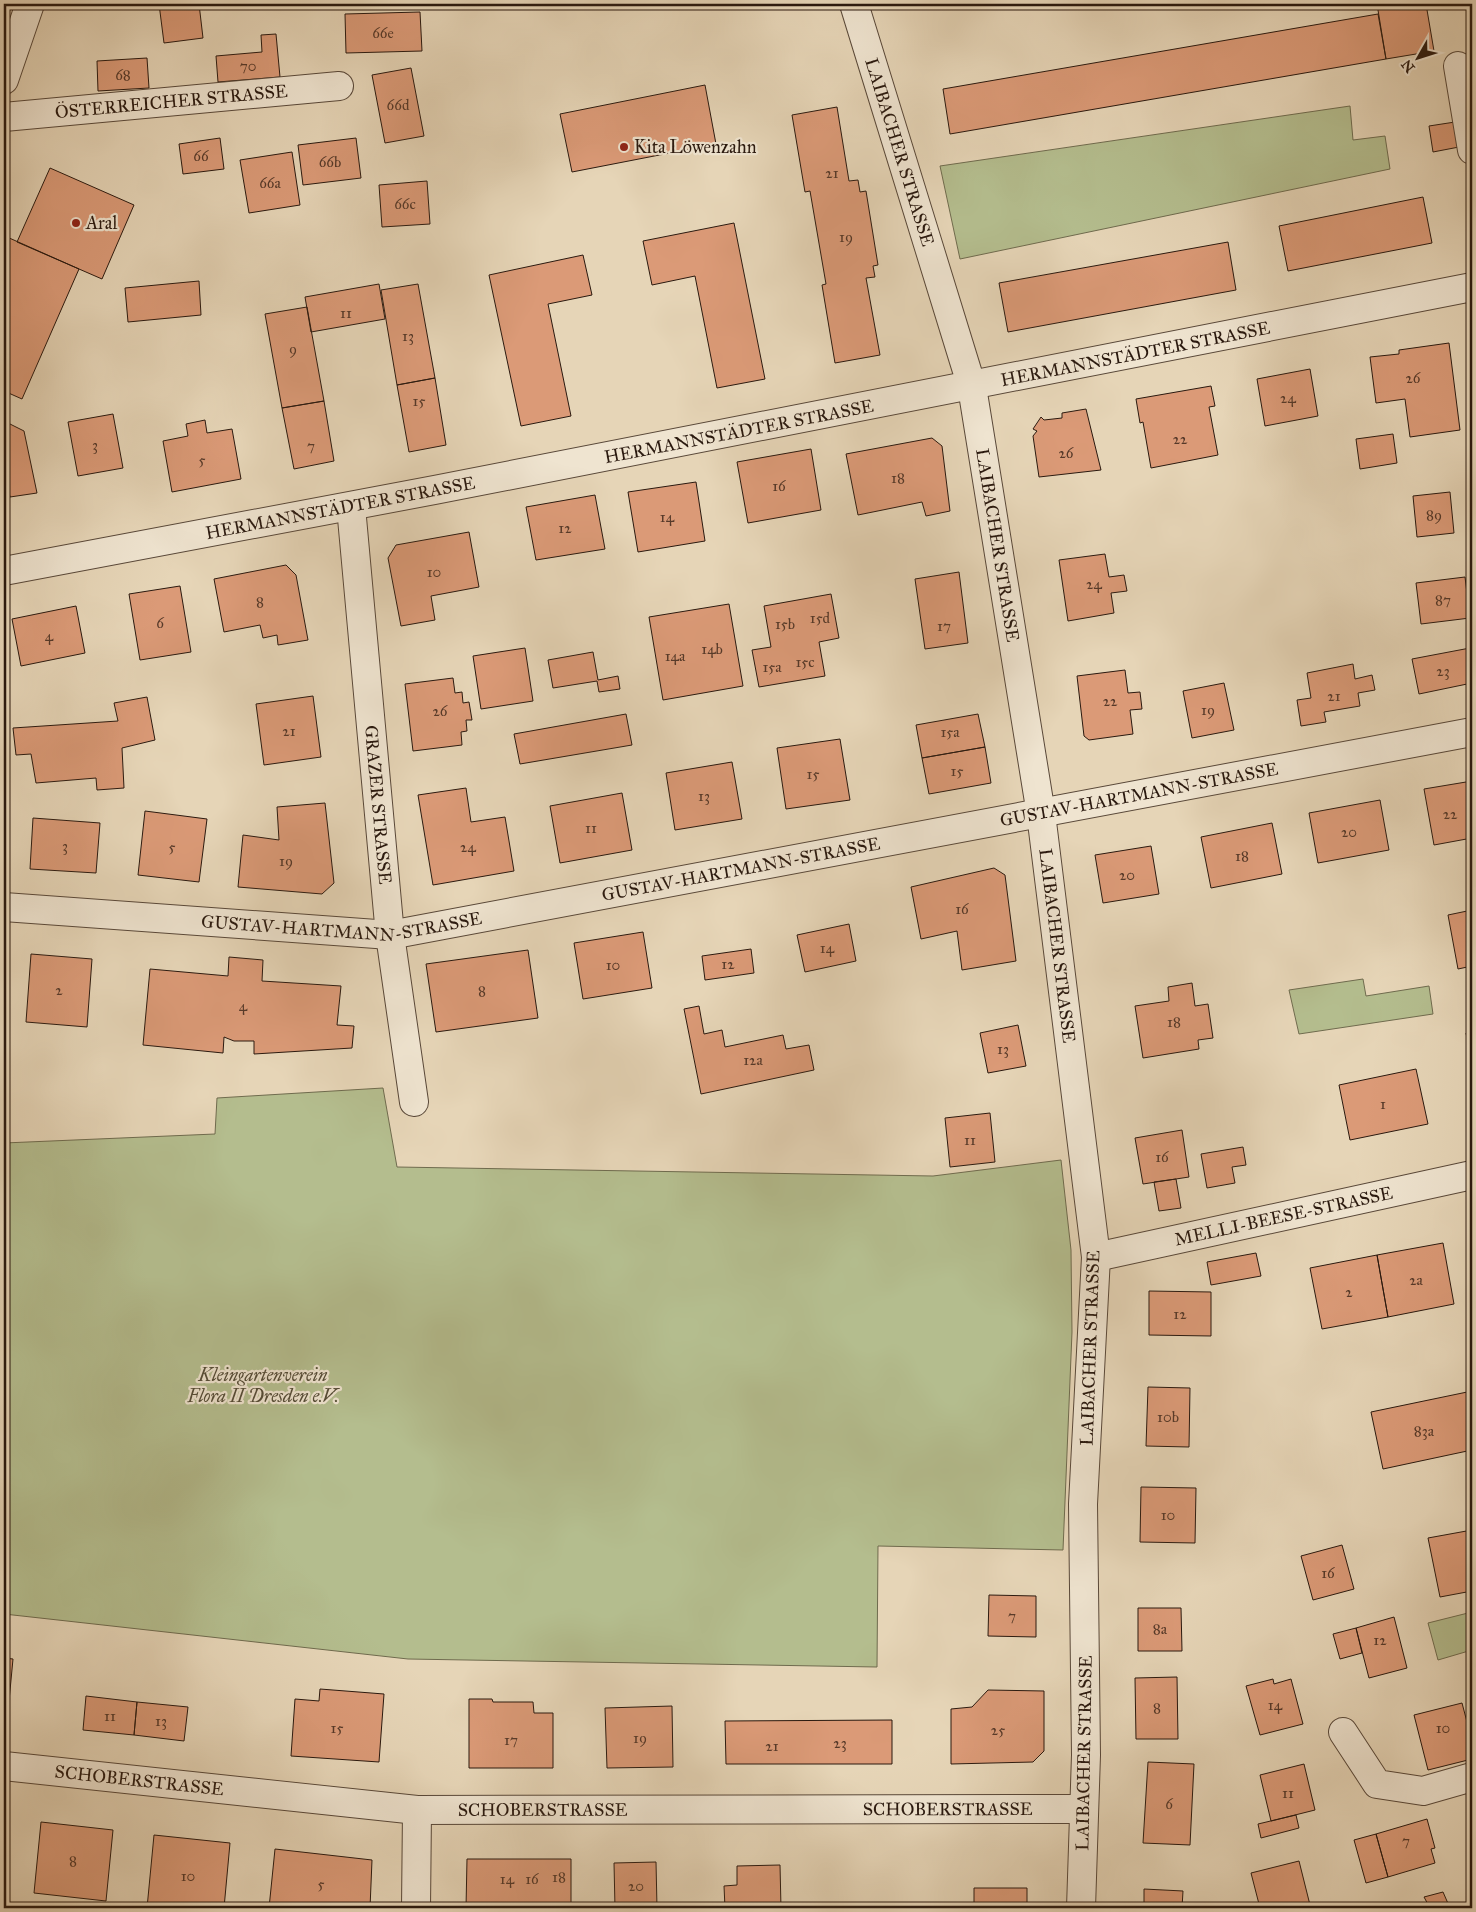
<svg xmlns="http://www.w3.org/2000/svg" width="1476" height="1912" font-family="'IM FELL Great Primer',serif">
<style>
.green{fill:#b4bd8e;stroke:#6f6b4e}
.building{fill:#db9a77;stroke:#2a190f}
.lines{fill:none;stroke-linecap:round;stroke-linejoin:round}
.minor-casing{stroke:#594839;stroke-width:30}
.minor{stroke:#efe4d0;stroke-width:28}
.poi-dot{fill:#8f2418;stroke:#efe4d0;stroke-width:2}
.labels{text-anchor:middle;dominant-baseline:central;stroke-width:4.5;stroke-linejoin:round;paint-order:stroke}
.number-label{font-size:15px;fill:#563929}
.street-label{font-size:18px;fill:#2a190f;stroke:#efe4d0}
.poi-label{font-size:18px;fill:#2a190f;stroke:#efe4d0;text-anchor:start}
.park-label{font-size:18px;font-style:italic;fill:#534a35;stroke:#efe4d0}
</style>
<rect width="100%" height="100%" fill="#e6d5b7"/>
<filter id="stains"><feTurbulence type="fractalNoise" baseFrequency=".004" numOctaves="4"/><feColorMatrix values="0 0 0 0 .2 0 0 0 0 .09 0 0 0 0 .02 0 0 0 .5 -.17"/></filter>
<radialGradient id="worn" r=".72"><stop offset=".6" stop-color="#630" stop-opacity="0"/><stop offset="1" stop-color="#630" stop-opacity=".3"/></radialGradient>
<path class="green" d="M1350,106L1353,140L1385,136L1390,169L960,259L940,166Z
M1363,979L1366,996L1429,986L1433,1014L1299,1034L1289,990Z
M383,1088L397,1167L933,1176L1061,1160L1071,1250L1072,1332L1063,1550L878,1546L877,1667L408,1659L4,1614V1143L215,1134L217,1098Z
M1472,1612V1650L1438,1660L1428,1623Z"/>
<path class="building" d="M159,4H199L203,38L164,43Z
M1377,4H1426L1434,51L1386,59Z
M420,12L422,51L346,53L345,14Z
M1378,14L1386,59L950,134L943,89Z
M276,34L280,77L218,82L216,56L262,52L261,35Z
M147,58L149,88L98,91L97,61Z
M411,68L424,136L385,143L372,75Z
M705,85L716,144L572,172L560,114Z
M837,107L849,181L858,180L860,192L866,191L878,265L873,266L875,277L866,278L880,355L835,363L822,285L826,284L810,191L805,192L792,115Z
M1455,122L1459,147L1433,152L1429,126Z
M220,138L224,169L183,174L179,144Z
M356,138L361,178L303,185L298,145Z
M292,152L300,205L249,213L240,160Z
M50,168L134,205L102,279L17,242Z
M427,181L430,224L382,227L379,185Z
M1423,197L1432,243L1288,271L1279,226Z
M734,223L765,379L717,388L695,276L652,285L643,241Z
M7,237L79,269L22,399L4,391V244Z
M1228,242L1236,290L1008,332L999,283Z
M583,255L592,295L548,304L571,416L521,426L489,275Z
M199,281L201,315L128,322L125,288Z
M379,284L385,319L311,332L305,297Z
M418,284L435,378L397,385L381,290Z
M307,307L324,401L282,408L265,314Z
M1449,343L1460,430L1410,437L1405,399L1376,403L1370,357L1399,354V350Z
M1310,369L1318,416L1265,426L1257,379Z
M435,378L446,445L409,452L397,385Z
M1211,386L1215,406L1209,407L1218,455L1151,468L1143,422L1140,423L1136,399Z
M324,401L334,461L294,469L282,408Z
M1086,409L1101,470L1039,477L1033,436L1037,431L1033,429L1041,417L1044,420L1062,418V413Z
M113,414L123,468L78,476L68,422Z
M205,420L207,433L232,429L241,479L172,492L163,441L188,436L186,424Z
M4,421L24,431L37,493L10,497L4,467Z
M1393,434L1397,463L1360,469L1356,439Z
M932,438L942,446L950,511L926,516L922,502L858,515L846,454Z
M811,449L821,510L748,523L737,462Z
M696,482L705,541L638,552L628,492Z
M1450,492L1454,533L1417,537L1413,496Z
M595,495L605,549L536,560L526,507Z
M469,532L479,587L431,596L435,620L401,626L388,558L396,545Z
M1105,554L1109,577L1124,575L1127,591L1111,593L1114,613L1068,621L1059,560Z
M286,565L296,575L308,640L278,645L277,635L263,638L260,625L224,632L214,579Z
M959,572L968,643L925,649L915,579Z
M1465,577L1470,618L1421,624L1416,583Z
M180,586L191,652L140,660L129,594Z
M831,594L839,638L819,642L825,676L759,687L752,650L771,647L764,606Z
M729,604L743,686L663,700L649,617Z
M76,606L85,653L21,666L12,619Z
M525,648L533,701L481,709L473,656Z
M1470,648L1472,658V683L1419,694L1412,659Z
M593,652L598,680L618,676L620,689L599,692L597,681L553,688L548,660Z
M1353,664L1355,679L1372,675L1375,690L1358,693L1360,706L1324,712L1326,722L1301,726L1297,700L1311,698L1307,673Z
M1125,670L1128,693L1140,692L1142,709L1130,710L1133,734L1089,740L1084,736L1077,676Z
M453,678L455,693L462,692L463,703L469,702L472,720H466L467,731L461,732L462,745L413,751L405,684Z
M1224,683L1234,730L1192,738L1183,691Z
M313,696L321,757L264,765L256,704Z
M147,697L155,740L122,748L124,788L97,790L96,778L36,783L31,754L16,755L13,728L118,721L114,703Z
M626,714L632,745L520,764L514,734Z
M978,714L985,747L922,758L916,725Z
M840,739L850,800L786,809L777,748Z
M985,747L991,783L929,794L922,758Z
M732,762L742,819L675,830L666,773Z
M1472,781V838L1434,845L1424,789Z
M466,788L471,822L505,817L514,871L433,885L418,795Z
M622,793L632,850L560,863L550,806Z
M1380,800L1389,850L1318,863L1309,813Z
M325,803L334,883L322,894L238,887L243,835L279,840L277,807Z
M145,811L207,819L199,882L138,875Z
M33,818L100,823L96,873L30,869Z
M1272,823L1282,874L1211,888L1201,837Z
M1151,846L1159,894L1103,903L1095,855Z
M994,868L1005,875L1016,961L962,970L957,931L921,939L911,887Z
M1472,910V966L1458,969L1448,915Z
M849,924L856,961L805,972L797,935Z
M643,932L652,988L583,999L574,943Z
M751,949L754,973L705,980L702,956Z
M528,950L538,1018L436,1032L426,964Z
M31,954L92,959L87,1027L26,1022Z
M229,957L263,960L262,981L341,986L337,1025L354,1026L352,1048L254,1054V1041H234L224,1037L223,1053L143,1045L150,969L228,976Z
M1192,983L1195,1006L1208,1004L1213,1038L1198,1040L1199,1049L1143,1058L1135,1006L1169,1001L1168,987Z
M699,1006L704,1034L722,1030L725,1047L783,1035L786,1049L809,1045L814,1070L701,1094L684,1009Z
M1018,1025L1026,1066L988,1073L980,1033Z
M1472,1031V1065L1466,1033Z
M1416,1069L1428,1124L1350,1140L1339,1085Z
M990,1113L995,1162L950,1167L945,1118Z
M1182,1130L1189,1177L1143,1184L1135,1138Z
M1243,1147L1246,1165L1232,1167L1235,1183L1207,1188L1201,1154Z
M1176,1179L1181,1208L1159,1211L1154,1182Z
M1443,1243L1454,1304L1388,1317L1377,1255Z
M1256,1253L1261,1276L1211,1285L1207,1262Z
M1377,1255L1388,1317L1322,1329L1310,1268Z
M1149,1291L1211,1292V1336L1149,1335Z
M1148,1387L1190,1388L1189,1447L1146,1446Z
M1472,1391V1450L1383,1469L1371,1412Z
M1141,1487L1196,1488L1195,1543L1140,1542Z
M1472,1530V1591L1440,1597L1428,1538Z
M1342,1545L1354,1589L1313,1600L1301,1556Z
M989,1595L1036,1596V1637L988,1636Z
M1138,1608H1181L1182,1651H1138Z
M1394,1617L1407,1668L1369,1678L1356,1628Z
M1356,1628L1362,1653L1340,1659L1333,1634Z
M4,1658L13,1659L7,1722L4,1721Z
M1177,1677L1178,1739H1136L1135,1678Z
M1273,1679L1274,1684L1291,1679L1303,1724L1260,1735L1246,1686Z
M320,1689L384,1694L379,1762L291,1756L295,1699L319,1701Z
M988,1690L1044,1691V1751L1033,1762L951,1764V1709L972,1707Z
M86,1696L137,1702L134,1735L83,1730Z
M469,1699H492L493,1702H533L534,1713H553V1768H469Z
M137,1702L188,1707L184,1741L134,1735Z
M1462,1703L1472,1741V1759L1428,1770L1414,1715Z
M672,1706L673,1767L607,1768L605,1708Z
M892,1720V1764H726L725,1721Z
M1148,1762L1194,1764L1190,1845L1143,1843Z
M1304,1764L1315,1810L1271,1821L1260,1775Z
M1296,1815L1299,1828L1261,1838L1258,1824Z
M1427,1819L1435,1848L1431,1849L1435,1863L1388,1877L1376,1834Z
M41,1822L113,1830L106,1901L34,1893Z
M1376,1834L1388,1877L1366,1883L1354,1840Z
M154,1835L230,1843L224,1908H147Z
M275,1849L372,1860L370,1908H269Z
M467,1859H571V1908H466Z
M1299,1861L1310,1905L1296,1908H1260L1251,1873Z
M656,1862L657,1908H615L614,1863Z
M780,1865L781,1908H725L724,1886L737,1885V1866Z
M974,1888H1027V1908H974Z
M1144,1889L1183,1891L1182,1908H1144Z
M1443,1892L1450,1908H1430L1424,1897Z"/>
<g class="lines">
<defs>
<g id="minor">
<path id="s1" d="M854,4L972,387L1041,814L1096,1257L1083,1504L1086,1755L1081,1908"/>
<path d="M1458,66L1472,150"/>
<path d="M4,80L30,4"/>
<path id="s2" d="M4,117L339,86"/>
<path id="s3" d="M351,507L390,935L414,1102"/>
<path id="s4" d="M4,571C494,480 983,385 1472,287"/>
<path id="s5" d="M4,907L390,935L1472,732"/>
<path id="s6" d="M1096,1257L1472,1175"/>
<path d="M1343,1732L1377,1784L1423,1791L1472,1777"/>
<path id="s7" d="M4,1766L417,1810L1084,1809"/>
<path d="M416,1908L417,1810"/>
</g>
</defs>
<use href="#minor" class="minor-casing"/>
<use href="#minor" class="minor"/>
</g>
<g class="poi-dot">
<circle cx="624" cy="147" r="5"/>
<circle cx="76" cy="223" r="5"/>
</g>
<g class="labels">
<g class="number-label">
<text x="383" y="33">66e</text>
<text x="248" y="66">70</text>
<text x="123" y="75">68</text>
<text x="398" y="105">66d</text>
<text x="201" y="156">66</text>
<text x="330" y="162">66b</text>
<text x="832" y="173">21</text>
<text x="270" y="183">66a</text>
<text x="405" y="204">66c</text>
<text x="846" y="237">19</text>
<text x="346" y="313">11</text>
<text x="408" y="336">13</text>
<text x="293" y="349">9</text>
<text x="1413" y="378">26</text>
<text x="1288" y="398">24</text>
<text x="419" y="401">15</text>
<text x="1180" y="439">22</text>
<text x="95" y="445">3</text>
<text x="311" y="446">7</text>
<text x="1066" y="453">26</text>
<text x="202" y="460">5</text>
<text x="898" y="478">18</text>
<text x="779" y="486">16</text>
<text x="1434" y="515">89</text>
<text x="667" y="517">14</text>
<text x="565" y="528">12</text>
<text x="434" y="572">10</text>
<text x="1094" y="584">24</text>
<text x="1443" y="600">87</text>
<text x="260" y="602">8</text>
<text x="820" y="618">15d</text>
<text x="160" y="623">6</text>
<text x="785" y="624">15b</text>
<text x="944" y="626">17</text>
<text x="49" y="636">4</text>
<text x="712" y="649">14b</text>
<text x="675" y="656">14a</text>
<text x="805" y="662">15c</text>
<text x="772" y="667">15a</text>
<text x="1443" y="671">23</text>
<text x="1334" y="696">21</text>
<text x="1110" y="701">22</text>
<text x="1208" y="710">19</text>
<text x="440" y="711">26</text>
<text x="289" y="731">21</text>
<text x="950" y="732">15a</text>
<text x="957" y="771">15</text>
<text x="813" y="774">15</text>
<text x="704" y="796">13</text>
<text x="1450" y="814">22</text>
<text x="591" y="828">11</text>
<text x="1349" y="832">20</text>
<text x="65" y="846">3</text>
<text x="172" y="847">5</text>
<text x="468" y="847">24</text>
<text x="1242" y="856">18</text>
<text x="286" y="861">19</text>
<text x="1127" y="875">20</text>
<text x="962" y="909">16</text>
<text x="827" y="948">14</text>
<text x="728" y="964">12</text>
<text x="613" y="965">10</text>
<text x="59" y="990">2</text>
<text x="482" y="991">8</text>
<text x="243" y="1006">4</text>
<text x="1174" y="1022">18</text>
<text x="1003" y="1049">13</text>
<text x="753" y="1060">12a</text>
<text x="1383" y="1104">1</text>
<text x="970" y="1140">11</text>
<text x="1162" y="1157">16</text>
<text x="1416" y="1280">2a</text>
<text x="1349" y="1292">2</text>
<text x="1180" y="1314">12</text>
<text x="1168" y="1417">10b</text>
<text x="1424" y="1431">83a</text>
<text x="1168" y="1515">10</text>
<text x="1328" y="1573">16</text>
<text x="1012" y="1616">7</text>
<text x="1160" y="1629">8a</text>
<text x="1380" y="1640">12</text>
<text x="1275" y="1705">14</text>
<text x="1157" y="1708">8</text>
<text x="110" y="1716">11</text>
<text x="161" y="1721">13</text>
<text x="337" y="1728">15</text>
<text x="1443" y="1728">10</text>
<text x="998" y="1730">25</text>
<text x="640" y="1738">19</text>
<text x="511" y="1740">17</text>
<text x="840" y="1743">23</text>
<text x="772" y="1746">21</text>
<text x="1288" y="1793">11</text>
<text x="1169" y="1804">6</text>
<text x="1406" y="1841">7</text>
<text x="73" y="1861">8</text>
<text x="188" y="1876">10</text>
<text x="559" y="1877">18</text>
<text x="507" y="1879">14</text>
<text x="532" y="1879">16</text>
<text x="321" y="1884">5</text>
<text x="636" y="1886">20</text>
</g>
<g class="street-label">
<text stroke="none"><textPath href="#s2" startOffset="168">ÖSTERREICHER STRASSE</textPath></text>
<text stroke="none"><textPath href="#s1" startOffset="155">LAIBACHER STRASSE</textPath></text>
<text stroke="none"><textPath href="#s4" startOffset="1152">HERMANNSTÄDTER STRASSE</textPath></text>
<text stroke="none"><textPath href="#s4" startOffset="748">HERMANNSTÄDTER STRASSE</textPath></text>
<text stroke="none"><textPath href="#s4" startOffset="342">HERMANNSTÄDTER STRASSE</textPath></text>
<text stroke="none"><textPath href="#s1" startOffset="561">LAIBACHER STRASSE</textPath></text>
<text stroke="none"><textPath href="#s5" startOffset="1149">GUSTAV-HARTMANN-STRASSE</textPath></text>
<text stroke="none"><textPath href="#s3" startOffset="299">GRAZER STRASSE</textPath></text>
<text stroke="none"><textPath href="#s5" startOffset="744">GUSTAV-HARTMANN-STRASSE</textPath></text>
<text stroke="none"><textPath href="#s5" startOffset="339">GUSTAV-HARTMANN-STRASSE</textPath></text>
<text stroke="none"><textPath href="#s1" startOffset="966">LAIBACHER STRASSE</textPath></text>
<text stroke="none"><textPath href="#s6" startOffset="192">MELLI-BEESE-STRASSE</textPath></text>
<text transform="translate(1090 1348) rotate(-88)">LAIBACHER STRASSE</text>
<text transform="translate(1084 1753) rotate(-89)">LAIBACHER STRASSE</text>
<text stroke="none"><textPath href="#s7" startOffset="136">SCHOBERSTRASSE</textPath></text>
<text stroke="none"><textPath href="#s7" startOffset="946">SCHOBERSTRASSE</textPath></text>
<text stroke="none"><textPath href="#s7" startOffset="541">SCHOBERSTRASSE</textPath></text>
</g>
<g class="poi-label">
<text x="634" y="147">Kita Löwenzahn</text>
<text x="86" y="223">Aral</text>
</g>
<g class="park-label">
<text x="263" y="1375">Kleingartenverein<tspan x="263" dy="21">Flora II Dresden e.V.</tspan></text>
</g>
</g>
<rect width="1476" height="1912" fill="none" stroke="#e6d5b7" stroke-width="20"/>
<rect x="5" y="5" width="1466" height="1902" fill="none" stroke="#2a190f" stroke-width="2.5"/>
<rect x="10" y="10" width="1456" height="1892" fill="none" stroke="#2a190f"/>
<g transform="translate(1418 58) rotate(231)" stroke="#efe4d0" stroke-width="4" paint-order="stroke">
<path d="M0-4L9 19L0 12L-9 19Z" fill="#2a190f"/>
<text y="-8" font-size="14" font-weight="bold" text-anchor="middle" fill="#2a190f">N</text>
</g>
<rect width="100%" height="100%" filter="url(#stains)"/>
<rect width="100%" height="100%" fill="url(#worn)"/>
</svg>
